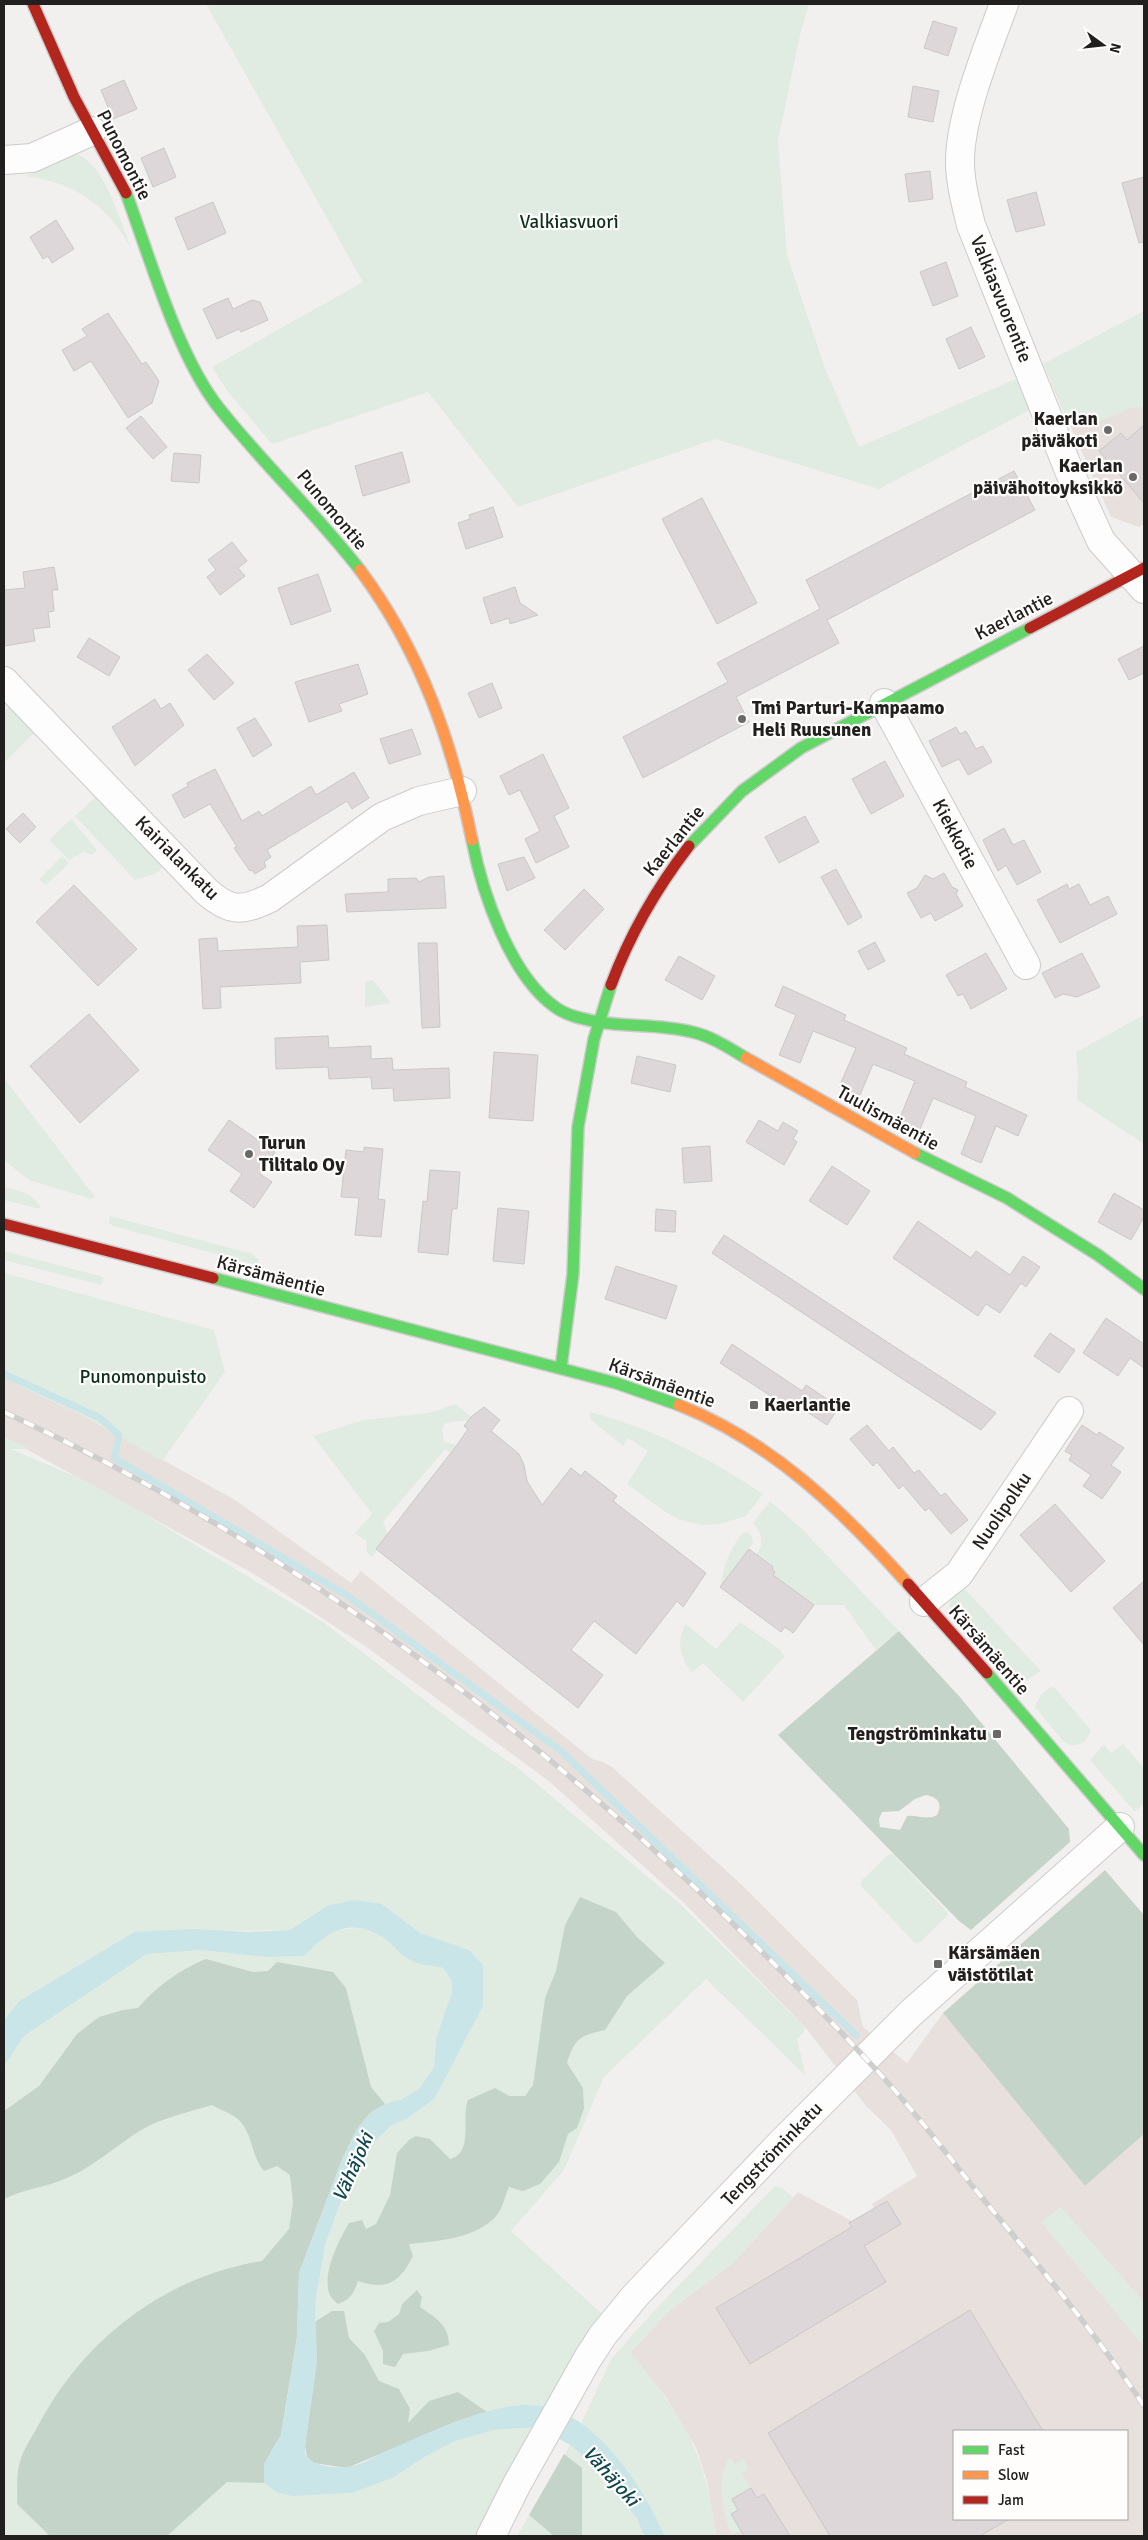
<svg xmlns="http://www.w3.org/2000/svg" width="1148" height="2540" font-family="Signika,sans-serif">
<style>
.built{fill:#e7e0dc;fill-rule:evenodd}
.green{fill:#e0ebe2}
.forest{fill:#c5d4c9;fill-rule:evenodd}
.water{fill:#cae5e7}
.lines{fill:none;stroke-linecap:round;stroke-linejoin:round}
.stream{stroke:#cae5e7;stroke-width:7}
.building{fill:#ded7da;stroke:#c9c8c7}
.street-casing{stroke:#cdcbcb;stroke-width:30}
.fast-casing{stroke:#cdcbcb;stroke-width:14}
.slow-casing{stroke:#cdcbcb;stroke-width:14}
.jam-casing{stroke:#cdcbcb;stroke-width:14}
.street{stroke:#fdfdfd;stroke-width:28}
.fast{stroke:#63d668;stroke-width:11}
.slow{stroke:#ff974d;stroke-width:11}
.jam{stroke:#b3261e;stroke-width:11}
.rail-casing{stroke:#cecece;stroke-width:5.5}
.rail{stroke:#fffdfc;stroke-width:4;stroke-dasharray:11;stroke-linecap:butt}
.poi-dot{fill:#6a6968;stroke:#fffdfc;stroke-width:2}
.labels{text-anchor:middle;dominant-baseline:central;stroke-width:4.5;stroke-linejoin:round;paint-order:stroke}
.street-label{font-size:19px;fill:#21201f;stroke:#fffdfc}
.park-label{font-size:19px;fill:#0b311d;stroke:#fffdfc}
.poi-label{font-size:19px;font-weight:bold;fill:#21201f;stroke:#fffdfc;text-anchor:start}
.water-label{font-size:20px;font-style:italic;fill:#11494e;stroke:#fffdfc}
</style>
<rect width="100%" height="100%" fill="#f2f0ef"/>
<path class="built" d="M1144,334V524L1139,527L1111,517L1051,383Z
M4,1374L16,1384L82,1415L235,1500L351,1583L361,1571L592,1759L603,1762L612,1767L742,1885L857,2000L863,2027L907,2063L943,2013L1085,2186L1144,2134V2536H716L707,2481L696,2448L666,2397L630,2353L669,2311L733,2263L798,2192L852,2221L874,2208L872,2204L917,2176L891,2130L866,2106L806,2028L682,1901L550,1782L365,1646L254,1574L4,1437ZM954,2431H1127V2519H954Z"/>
<path class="green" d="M206,4H809L800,35L778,141L787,255L825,368L859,447L1016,379L1030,410L879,489L715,439L518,507L428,392L272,444L228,392L212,367L363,282Z
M77,154C106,165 121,224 132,251C110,206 74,182 25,176Z
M1144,311V407L1131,408L1099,422L1096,415L1071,426L1043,364Z
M11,707L35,732L4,763V710Z
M98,795L165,864L157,873L135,880L75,816Z
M71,819L97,850L92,855L83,852L69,860L49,840Z
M62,856L69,863L46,885L39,879Z
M373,980L391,1003L365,1007V981Z
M1144,1015V1144L1077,1100L1078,1075L1076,1052Z
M4,1078L95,1197L91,1199L29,1180L5,1161Z
M4,1187C19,1191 34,1192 41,1209L4,1200Z
M110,1216L253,1254L259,1260L257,1265L113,1226L109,1223Z
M4,1251L104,1277L101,1285L4,1260Z
M4,1273L214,1330L225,1372L162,1461L82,1415L16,1384L4,1374Z
M456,1404L471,1417L468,1420L445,1423L442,1430L444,1442L457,1445L450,1453L445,1449L383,1522L388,1534L372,1557L367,1553L366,1541L355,1533L372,1514L313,1436L364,1420L429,1413Z
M590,1412C653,1428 709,1458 763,1494L746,1516L720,1524L702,1525L680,1520L664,1511L627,1484L648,1451L628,1438L623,1446L590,1419Z
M4,1437L30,1449H11L84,1480L124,1502L323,1622L470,1735L518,1768L680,1904L806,2028L797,2040L806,2076L706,1979L604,2077L564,2170L511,2231L601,2313L550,2408L455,2422L347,2468L307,2429L317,2360L315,2305L325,2245L344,2192L367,2149L392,2125L408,2118L435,2098L483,2006L469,1950L420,1933L382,1904L327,1906L290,1930L134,1932L19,2001L4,2020Z
M770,1501L803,1530L899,1631L876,1650L844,1605H814L773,1575L775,1572L772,1569L773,1567L756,1554C765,1543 762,1533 753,1523Z
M747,1532L752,1537L753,1543L721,1586C722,1567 731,1548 742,1533Z
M963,1587L1041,1671L1027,1680L1012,1681L949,1607L953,1593Z
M739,1623L743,1624L780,1650L784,1657L743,1702L703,1663L692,1672C680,1659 676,1639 686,1624L716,1649Z
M1054,1687L1091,1730C1088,1743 1075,1750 1064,1742L1035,1707C1038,1698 1044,1688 1054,1687Z
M1104,1744L1111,1753L1123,1744L1144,1768V1804L1134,1811L1090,1760Z
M889,1854H893L947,1912V1916L919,1943H915L861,1886V1881Z
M364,1928L387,1940L409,1960L443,1968L451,1979L452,1992L436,2039L434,2067L419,2089L402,2099L385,2104L343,2157L299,2273L297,2337L270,2456L264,2464V2483L278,2493L293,2496L352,2493L455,2441L494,2430L538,2427L479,2536H4V2066L24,2036L147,1954L201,1950L266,1957L304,1956C326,1932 331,1929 364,1928Z
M775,2186L782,2188L793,2197L733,2263L669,2311L630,2353C682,2413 707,2456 716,2536H665C646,2493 619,2454 581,2424L611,2359L654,2311Z
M1061,2207L1144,2302V2347L1041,2222Z
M570,2445C599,2471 630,2499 644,2536H517Z
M730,2457L735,2464L743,2459L749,2468L742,2474L751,2488L732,2499L738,2510L731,2514L741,2531L732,2535C722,2513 715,2478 730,2457Z"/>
<path class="forest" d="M899,1631L959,1696L1069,1829L1070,1842L971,1930L959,1921L778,1735ZM926,1795C938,1797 943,1804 937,1815C926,1821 917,1814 907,1816L900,1830L880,1827L879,1819L882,1812L899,1811L915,1799Z
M1105,1870L1144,1915V2134L1085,2186L943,2013Z
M580,1897L616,1912L637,1937L665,1963L627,1996L605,2030C581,2035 574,2039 567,2063L583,2088L584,2109L577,2128L568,2134L559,2162L540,2184L523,2191L509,2187C505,2195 503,2208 497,2215C477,2239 437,2241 409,2244L413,2256C400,2282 387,2291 358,2281C354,2293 350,2300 338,2304C336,2302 331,2298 330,2295C321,2275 339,2240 349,2223L362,2220L366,2229L376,2224L390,2195L397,2153L409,2140L416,2136L430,2139L450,2159C474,2153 461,2118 468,2100L495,2088L509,2096H525L533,2085L545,1998L556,1971L565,1925Z
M206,1959L253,1972L268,1971L277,1962L333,1972L346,1988L371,2087L385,2104L370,2113L357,2129L343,2157L299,2273L297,2337L281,2435L264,2464V2483L227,2482L167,2536H50L17,2504C18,2490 16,2474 20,2462C23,2449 33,2436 39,2424C84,2339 166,2276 262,2261L289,2229L293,2202L290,2175L277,2166L264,2171C251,2156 253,2135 240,2121C234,2114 220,2110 212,2105C190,2112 164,2117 143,2129C116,2145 92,2169 62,2180C42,2188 24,2189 4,2199V2111L39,2086L77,2034L99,2017L123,2010L138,2008C157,1986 179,1970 206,1959Z
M417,2290L422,2297L420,2307C435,2317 449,2325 449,2345L428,2351L403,2354L395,2367L383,2364V2351L374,2331L379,2323L388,2322L399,2314L402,2304Z
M332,2311H344L349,2338L365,2355L379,2381L399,2389L410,2409L408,2423L429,2401L458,2392L487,2412L455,2422L347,2468L313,2463L307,2457L305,2446L317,2360L315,2322Z
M564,2454L582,2468V2536H554L529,2515Z"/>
<path class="water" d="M354,1900L382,1904L420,1933L469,1950L483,1965V2006L435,2098L408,2118L392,2125L367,2149L344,2192L325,2245L315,2305L317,2360L305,2446C305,2449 305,2455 307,2457C312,2466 336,2468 346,2467C358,2467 373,2457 384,2452C428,2434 503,2394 550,2408C601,2422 645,2490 665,2536H644L637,2519L602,2473L570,2445L538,2427L494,2430L455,2441L424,2457L394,2477L352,2493L293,2496L278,2493L264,2483V2464L281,2435L297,2337L299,2273L343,2157L357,2129L370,2113L385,2104L402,2099L419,2089L434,2067L436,2039L452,1992L451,1979L443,1968C432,1965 417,1965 408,1959C401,1955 395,1947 388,1941C354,1916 330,1928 304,1956L266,1957L201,1950L147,1954L24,2036L4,2066V2020L19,2001L134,1932L193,1929L248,1932L290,1930L327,1906Z"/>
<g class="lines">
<path class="stream" d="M4,1374L100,1418L119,1435L114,1458L348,1596L561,1751L856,2035"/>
</g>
<path class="building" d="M933,21L957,28L948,56L924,48Z
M124,80L137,109L113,119L101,90Z
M913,86L939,91L933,122L908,117Z
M164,148L176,177L153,187L141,158Z
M930,171L933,199L909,202L905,174Z
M1144,177V242L1139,243L1122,183Z
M1036,192L1045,225L1016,232L1007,200Z
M213,202L226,233L188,250L175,218Z
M56,220L74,249L52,263L48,256L43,259L30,237Z
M946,262L958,296L933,306L920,272Z
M228,298L233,309L252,300L260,302L268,320L241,332L239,329L217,339L203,309Z
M108,313L142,364L146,362L159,381L152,403L128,418L91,361L74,371L62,350L87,336L82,329Z
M971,327L985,357L959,369L946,339Z
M141,416L167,447L153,459L126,428Z
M1144,425V503L1099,451L1121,433L1127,440Z
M402,452L410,482L363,496L355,466Z
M174,453L201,455L199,483L171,481Z
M1014,471L1035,510L827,620L839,643L736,697L749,722L643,778L623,737L728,682L717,663L820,609L806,580Z
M702,498L757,603L717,624L662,519Z
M493,507L503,537L466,549L458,523L470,519L469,515Z
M232,542L247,561L238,568L245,576L220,595L207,577L216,570L208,560Z
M54,567L58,590H52L54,611L48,612L50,627L33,629L35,641L4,646V590L25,588L23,572Z
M318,574L331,611L291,625L278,588Z
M515,587L520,603L538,615L510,624L509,618L491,624L483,598Z
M89,638L120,657L109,676L77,657Z
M1144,646V673L1129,680L1118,659Z
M207,654L234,683L214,700L188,670Z
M358,664L368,694L339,704L342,711L309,722L295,682Z
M492,683L502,708L479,718L468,693Z
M155,699L161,709L170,703L184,725L135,766L112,727Z
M255,718L272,745L253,757L237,728Z
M956,727L960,734L966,731L976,749L983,746L992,762L968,775L959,759L942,767L929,741Z
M412,729L421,754L389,764L380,739Z
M543,754L569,808L554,816L569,847L536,863L525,839L540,831L520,790L509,795L500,776Z
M885,761L904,796L871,814L852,779Z
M215,769L242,821L259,811L262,816L311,786L316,795L354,772L369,798L352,809L347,801L267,850L271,857L264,862L266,867L255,874L252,870L250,871L234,848L237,847L210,804L184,818L172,795L188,786L187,783Z
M23,813L36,827L20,843L6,829Z
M805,816L819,842L779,863L765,837Z
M1004,828L1013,845L1024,840L1041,872L1017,885L1006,865L998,871L983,840Z
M524,857L535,878L507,891L498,864Z
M836,869L862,917L848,925L821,877Z
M944,873L952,887L958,890L956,894L963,906L935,921L931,913L921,918L907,893L917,888L925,875L933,879Z
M444,876L446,908L347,912L345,894L388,892V879L416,878L419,882L429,877Z
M1067,884L1069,889L1079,884L1090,905L1108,896L1117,914L1060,943L1037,900Z
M74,885L137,949L98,986L36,922Z
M584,889L604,909L565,950L544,930Z
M327,925L329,960L300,962L301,983L220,987L221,1008L203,1009L199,939L217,938L218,951L298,947L297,926Z
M875,942L885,961L868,970L858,951Z
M418,943H437L440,1027L422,1028Z
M986,953L1007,989L971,1009L963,994L958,996L946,975Z
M1082,953L1100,987L1077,997L1063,994L1055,998L1042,973Z
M679,956L715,976L702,1000L665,980Z
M783,986L846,1015L844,1020L907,1048L904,1054L967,1082L965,1087L1027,1115L1018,1136L996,1126L981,1163L961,1154L976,1116L933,1098L920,1129L899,1120L915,1081L873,1064L860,1095L839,1087L856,1048L813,1031L800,1063L779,1055L796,1015L775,1006Z
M89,1014L139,1070L80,1123L30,1066Z
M328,1036L329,1048L371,1046V1059L392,1058L393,1070L449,1068L450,1098L394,1101L393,1088L372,1089L371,1077L329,1079L328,1067L276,1069L275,1038Z
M494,1052L538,1055L533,1121L489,1118Z
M637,1056L676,1065L670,1092L631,1083Z
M229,1120L275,1152L260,1174L272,1182L254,1208L230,1191L242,1174L208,1150Z
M759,1120L778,1131L783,1122L798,1131L793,1139L797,1142L784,1165L746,1142Z
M710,1146L712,1181L684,1183L682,1148Z
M364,1147L383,1149L378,1199L385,1200L381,1237L355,1235L359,1198L341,1197L346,1150L364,1152Z
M832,1166L870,1191L847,1225L809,1201Z
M430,1170L460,1172L457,1209H452L448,1255L418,1252L423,1201L427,1202Z
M1114,1193L1144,1210V1217L1131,1240L1098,1222Z
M498,1208L529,1211L524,1264L493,1261Z
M656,1209L676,1211L675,1232L655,1231Z
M918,1221L971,1258L976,1251L1010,1275L1023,1256L1040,1267L1026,1287L1021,1283L1000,1313L986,1304L978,1316L893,1258Z
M724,1235L901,1351L996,1413L981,1430L898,1376L712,1253Z
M616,1266L677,1286L666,1319L605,1299Z
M1106,1318L1144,1344V1368L1130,1358L1118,1376L1083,1353Z
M1050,1333L1075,1350L1059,1373L1034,1356Z
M732,1344L802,1391L806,1385L839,1407L827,1425L795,1404L791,1409L720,1363Z
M484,1407L500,1420L491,1431L519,1454L524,1465L527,1481L542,1505L571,1468L581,1476L585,1471L617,1496L613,1501L706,1573L683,1607L677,1601L636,1654L594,1621L571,1650L603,1675L578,1708L376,1549L457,1445L468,1429L464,1426L471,1417Z
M867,1425L889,1451L893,1447L914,1473L919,1470L941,1496L945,1493L968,1520L951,1534L929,1508L925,1511L903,1485L899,1489L877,1462L873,1466L850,1439Z
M1082,1425L1097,1435L1099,1432L1124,1448L1111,1465L1121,1472L1102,1499L1083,1486L1091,1475L1069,1460L1072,1455L1065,1451Z
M1055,1504L1105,1561L1071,1592L1020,1535Z
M749,1549L773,1567L772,1569L775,1572L773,1575L814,1605L793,1633L785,1627L781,1632L720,1587Z
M1144,1581V1645L1113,1608Z
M887,2201L901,2224L864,2246L886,2282L750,2364L716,2308L852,2227L849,2223Z
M970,2310L1043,2431H954V2519H1009L980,2536H830L768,2433Z
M751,2488L757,2498L764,2494L790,2536H744L731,2514L738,2510L732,2499Z"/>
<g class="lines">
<defs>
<path id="street" d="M1004,4C988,47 960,116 960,161C960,183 966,204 971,225L1070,473L1101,541L1144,589
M4,160L32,158L92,131
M4,681L206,891C230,912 242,912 270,898L382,817L419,801L462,791
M884,703L1026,965
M924,1602L959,1574L1069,1411
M491,2536L517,2484L588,2358L603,2335L635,2296L781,2143L911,2013L1120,1827"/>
<path id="fast" d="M126,193C150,257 177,355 219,408C263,464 316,513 360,570
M472,840C482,892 510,975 555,1007C567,1016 583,1019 598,1022C629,1027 661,1024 692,1032C711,1036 729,1048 746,1058
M689,846L742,791L801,748L1030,628
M915,1153L1007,1198L1098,1255L1144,1289
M213,1278L616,1383L679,1405
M561,1368L573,1274L578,1127L594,1039L611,985
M987,1673L1144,1855"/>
<path id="slow" d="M360,570C421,652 452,742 472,840
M746,1058L915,1153
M679,1405C772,1442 842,1510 908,1584"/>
<path id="jam" d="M33,4L74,97L126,193
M1030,628L1144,568
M611,985C630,934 656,889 689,846
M4,1224L213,1278
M908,1584L987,1673"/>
</defs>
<use href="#street" class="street-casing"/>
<use href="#fast" class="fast-casing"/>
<use href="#slow" class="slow-casing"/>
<use href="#jam" class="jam-casing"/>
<use href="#street" class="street"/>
<use href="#fast" class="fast"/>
<use href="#slow" class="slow"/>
<use href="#jam" class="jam"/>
<defs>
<path id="rail" d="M4,1412C339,1567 632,1805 881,2075C914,2111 944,2150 974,2188C1033,2259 1093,2329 1144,2406"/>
</defs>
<use href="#rail" class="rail-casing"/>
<use href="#rail" class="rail"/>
</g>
<g class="poi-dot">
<circle cx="1108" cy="430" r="5"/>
<circle cx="1133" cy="477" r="5"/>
<circle cx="742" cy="719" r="5"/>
<circle cx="249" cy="1154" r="5"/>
<rect x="749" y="1400" width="10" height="10" rx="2.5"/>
<rect x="992" y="1729" width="10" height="10" rx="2.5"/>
<rect x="933" y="1959" width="10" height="10" rx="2.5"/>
</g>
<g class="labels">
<g class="street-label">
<text transform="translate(124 155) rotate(63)">Punomontie</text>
<text transform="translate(1001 299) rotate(68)">Valkiasvuorentie</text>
<text transform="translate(332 510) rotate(50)">Punomontie</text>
<text transform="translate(1014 616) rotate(-27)">Kaerlantie</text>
<text transform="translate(955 834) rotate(62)">Kiekkotie</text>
<text transform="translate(674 841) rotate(-51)">Kaerlantie</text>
<text transform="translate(177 858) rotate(45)">Kairialankatu</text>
<text transform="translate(888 1118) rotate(29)">Tuulismäentie</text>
<text transform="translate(271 1276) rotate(15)">Kärsämäentie</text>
<text transform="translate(662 1383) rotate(20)">Kärsämäentie</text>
<text transform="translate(1002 1511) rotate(-56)">Nuolipolku</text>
<text transform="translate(989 1650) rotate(49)">Kärsämäentie</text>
<text transform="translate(772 2154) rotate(-46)">Tengströminkatu</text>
</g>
<g class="park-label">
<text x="569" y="222">Valkiasvuori</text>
<text x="143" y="1377">Punomonpuisto</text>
</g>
<g class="poi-label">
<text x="1098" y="419" text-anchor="end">Kaerlan<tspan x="1098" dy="22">päiväkoti</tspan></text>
<text x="1123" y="466" text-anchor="end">Kaerlan<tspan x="1123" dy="22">päivähoitoyksikkö</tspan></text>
<text x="752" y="708">Tmi Parturi-Kampaamo<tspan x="752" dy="22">Heli Ruusunen</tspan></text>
<text x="259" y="1143">Turun<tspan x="259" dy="22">Tilitalo Oy</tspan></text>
<text x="764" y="1405">Kaerlantie</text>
<text x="987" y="1734" text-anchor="end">Tengströminkatu</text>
<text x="948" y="1953">Kärsämäen<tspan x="948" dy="22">väistötilat</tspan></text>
</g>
<g class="water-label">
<text transform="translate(353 2167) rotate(-66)">Vähäjoki</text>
<text transform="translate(611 2476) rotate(48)">Vähäjoki</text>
</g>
</g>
<rect width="1148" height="2540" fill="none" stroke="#21201f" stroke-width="10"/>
<rect x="953" y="2430" width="175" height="90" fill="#fffdfc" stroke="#a6a5a4"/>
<rect x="963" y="2446" width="25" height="8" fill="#63d668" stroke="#a6a5a4"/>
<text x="998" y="2455" font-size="15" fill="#21201f">Fast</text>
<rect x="963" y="2471" width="25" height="8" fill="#ff974d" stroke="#a6a5a4"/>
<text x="998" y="2480" font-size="15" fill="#21201f">Slow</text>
<rect x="963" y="2496" width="25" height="8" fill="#b3261e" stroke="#a6a5a4"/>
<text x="998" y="2505" font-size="15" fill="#21201f">Jam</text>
<g transform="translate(1103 45) rotate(105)" stroke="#fffdfc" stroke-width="4" paint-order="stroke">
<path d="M0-4L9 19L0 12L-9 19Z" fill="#21201f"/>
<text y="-8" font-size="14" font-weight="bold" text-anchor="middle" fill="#21201f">N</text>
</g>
</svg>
